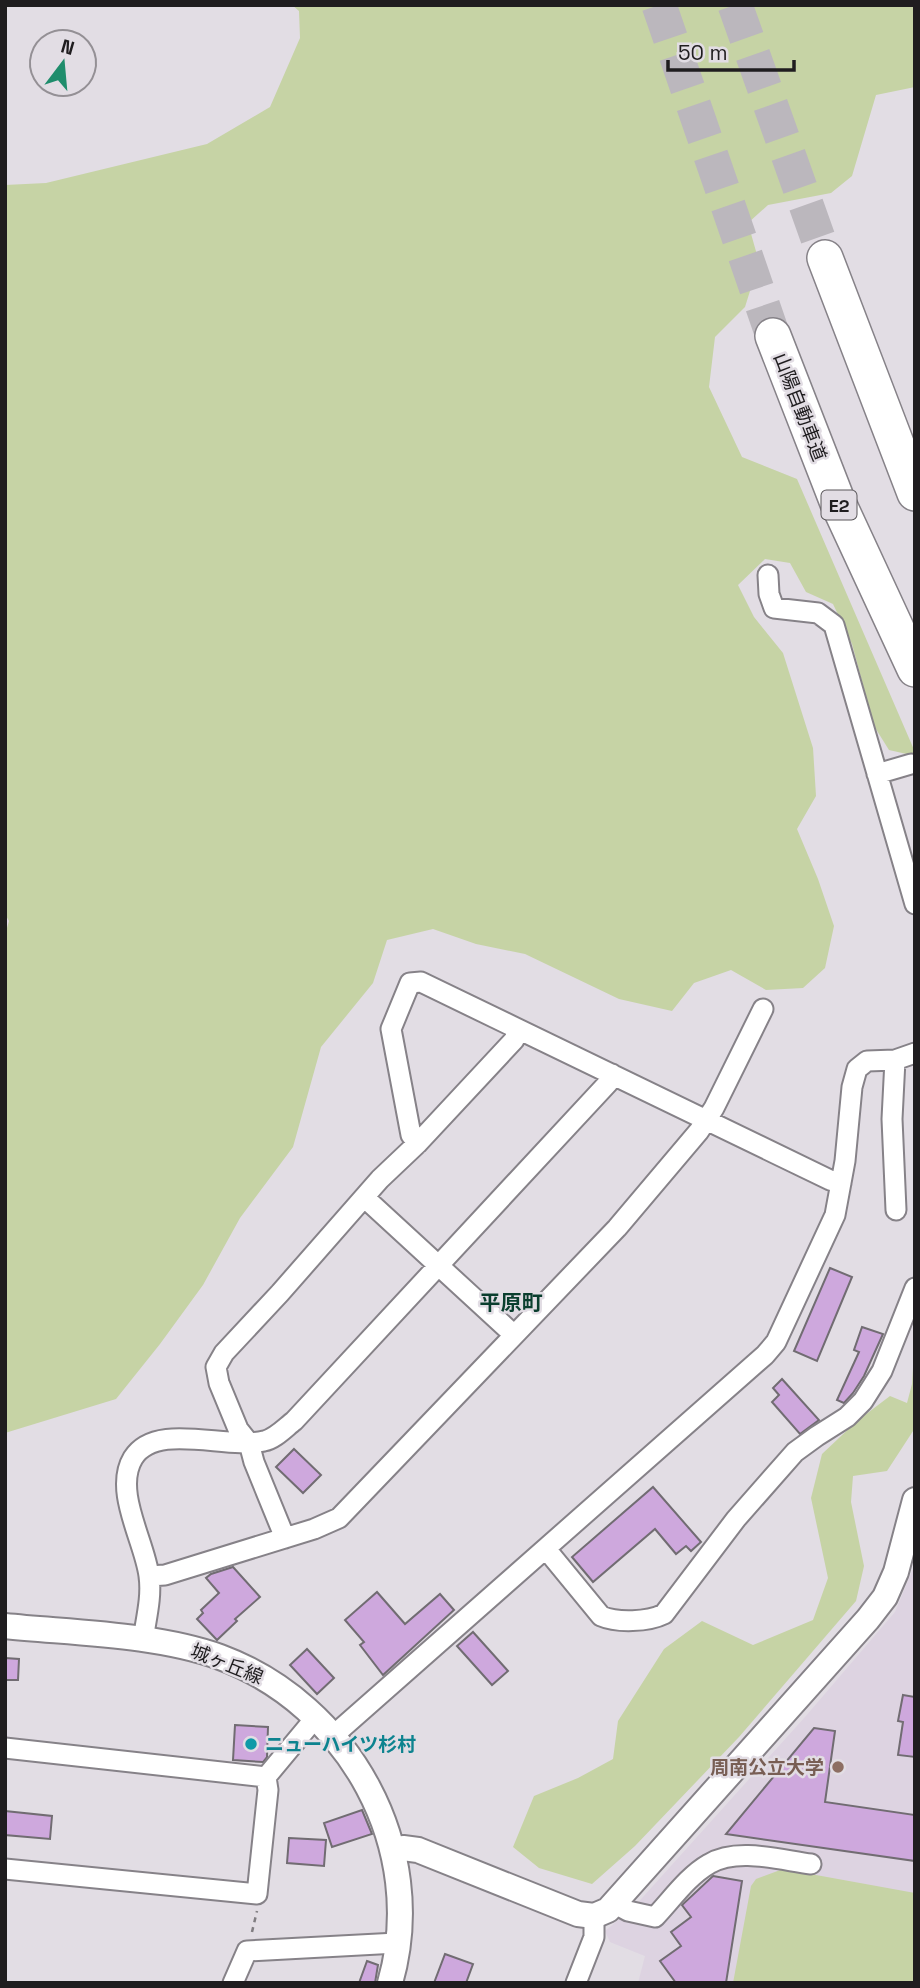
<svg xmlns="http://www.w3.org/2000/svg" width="920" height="1988" font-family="'Space Grotesk','Noto Sans JP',sans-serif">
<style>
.built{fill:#ddd3e1}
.green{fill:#c6d3a5}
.building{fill:#cea8dd;stroke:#716c72;stroke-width:2}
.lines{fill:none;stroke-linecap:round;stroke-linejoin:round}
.motorway-tunnel{stroke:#bbb7bd;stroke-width:35;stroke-dasharray:35 18;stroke-linecap:butt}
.minor-casing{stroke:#868288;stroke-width:23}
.tertiary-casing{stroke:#868288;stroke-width:28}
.motorway-casing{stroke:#868288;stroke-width:38}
.path{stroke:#807d81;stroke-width:2.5;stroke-dasharray:5 5;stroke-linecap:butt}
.minor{stroke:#fff;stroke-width:19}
.tertiary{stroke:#fff;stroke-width:24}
.motorway{stroke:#fff;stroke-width:35}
.culture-dot{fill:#0f9aa8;stroke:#e2dde4;stroke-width:2.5}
.education-dot{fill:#8d6e63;stroke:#e2dde4;stroke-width:2.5}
.labels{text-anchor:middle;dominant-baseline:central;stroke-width:5;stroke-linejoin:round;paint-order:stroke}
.shield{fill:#e2dde4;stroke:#5a575a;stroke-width:2}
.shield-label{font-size:18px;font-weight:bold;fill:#1f1d1f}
.street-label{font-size:19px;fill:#1f1d1f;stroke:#e2dde4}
.culture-label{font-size:19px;font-weight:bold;fill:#0d838f;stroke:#e2dde4;text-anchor:start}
.education-label{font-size:19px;font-weight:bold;fill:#785e54;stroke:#e2dde4;text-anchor:end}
.neighbourhood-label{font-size:21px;font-weight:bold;fill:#0a3e2e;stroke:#e2dde4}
</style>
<rect width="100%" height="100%" fill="#e2dde4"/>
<path class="built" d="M915,1564V1983H638L645,1956L610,1942L605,1931L634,1907L805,1717L895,1612Z"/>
<path class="green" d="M292,5H915V87L876,95L852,176L831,193L768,205L748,223L759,262L745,307L715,337L709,387L742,457L797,479L915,752V765L911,755L889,750L874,726L852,644L833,604L806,592L790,563L765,559L738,585L754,617L783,653L813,748L816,796L797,829L818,879L834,926L825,968L803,988L766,990L731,970L694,983L672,1011L619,999L525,954L476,944L433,929L387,940L373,983L321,1047L293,1147L240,1218L203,1285L160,1344L116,1399L5,1433V935L9,921L5,914V185L46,183L207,144L270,107L300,38L299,11Z
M915,1335V1428L887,1471L853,1476L851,1502L864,1566L856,1601L739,1737L635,1846L592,1884L539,1868L513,1847L534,1796L578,1778L613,1759L618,1721L664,1649L702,1621L753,1645L813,1620L828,1578L811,1498L822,1454L857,1421L890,1396L907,1403L912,1384Z
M783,1869L915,1893V1983H733L751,1886L756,1879Z"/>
<path class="building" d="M830,1268L852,1277L817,1361L794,1351Z
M862,1327L883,1334L864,1376L853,1393L844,1403L837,1400L859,1352L854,1350Z
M782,1379L819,1420L800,1434L772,1402L779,1395L773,1388Z
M294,1449L321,1475L303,1493L276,1467Z
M653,1487L701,1542L691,1551L686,1546L676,1554L655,1529L593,1582L572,1557Z
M233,1567L260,1597L235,1619L237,1621L217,1640L197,1619L203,1613L201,1610L219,1593L206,1578L211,1574Z
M377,1592L405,1624L440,1594L454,1610L383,1675L360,1645L364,1642L345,1620Z
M473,1632L508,1671L492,1685L457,1646Z
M307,1649L334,1678L317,1694L290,1665Z
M5,1658L19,1659L18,1680H5Z
M903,1695L915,1697V1757L898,1755L903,1722L898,1721Z
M235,1725L268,1727L267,1757L263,1762L233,1760Z
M814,1728L835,1731L825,1802L915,1815V1861L726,1834Z
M362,1810L372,1834L332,1847L324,1823Z
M5,1811L52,1816L50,1839L5,1835Z
M289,1838L326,1840L324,1866L287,1863Z
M713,1876L742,1881L726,1983H676L660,1961L681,1946L671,1932L691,1917L682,1905Z
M445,1954L473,1964L466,1983H434Z
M367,1961L378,1965L375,1983H359Z"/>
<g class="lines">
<path class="motorway-tunnel" d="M659,5L773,336
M735,5L825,258"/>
<defs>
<path id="minor" d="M768,575L769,594L774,608L818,613L834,625L915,904
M877,774L911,764
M895,1060L892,1119L896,1210
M418,1143L411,1135L391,1029L410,983L421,982L830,1180L841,1183
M365,1198L513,1334
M285,1538L254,1462L249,1443L238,1429L219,1383L216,1367L224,1353L280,1293L380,1179L418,1143L514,1040L518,1030
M546,1549L601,1616C617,1623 648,1622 664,1614L736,1519L795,1452L817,1436L847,1417L863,1401L882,1371L915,1288
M149,1576L165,1575L314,1529L339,1518L617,1228L699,1131L714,1108L763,1009
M143,1640C146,1619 152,1597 149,1576C145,1542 113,1491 133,1458C156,1421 226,1450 264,1441C275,1439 286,1427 294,1421L608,1083L612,1074
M334,1735L765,1355L776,1342L835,1215L845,1161L852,1087L857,1069L867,1061L895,1060L915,1053
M5,1748L266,1777
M266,1777L316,1717
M5,1869L257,1894L268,1790L266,1777
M615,1904L628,1911L655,1917C672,1899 688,1876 709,1864C737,1847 780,1860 811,1864
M233,1983L247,1951L397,1943
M576,1983L594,1937V1916"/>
<path id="tertiary" d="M5,1626C73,1633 156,1634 220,1657C349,1705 429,1848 390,1983
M393,1850L403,1848L418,1850L578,1914L594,1916L608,1910L868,1619L885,1597L896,1572L915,1500"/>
<path id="motorway" d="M825,258L915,493
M773,336L838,503L915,669"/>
</defs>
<use href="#minor" class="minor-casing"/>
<use href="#tertiary" class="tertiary-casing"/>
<use href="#motorway" class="motorway-casing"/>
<path class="path" d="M252,1932L257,1911"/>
<use href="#minor" class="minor"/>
<use href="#tertiary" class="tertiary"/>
<use href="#motorway" class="motorway"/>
</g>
<circle class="culture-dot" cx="251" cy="1744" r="7"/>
<circle class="education-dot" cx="838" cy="1767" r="7"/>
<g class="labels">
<rect class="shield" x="821.5" y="490.5" width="35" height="29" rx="5"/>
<g class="shield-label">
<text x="839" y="505">E2</text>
</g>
<g class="street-label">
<text transform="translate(800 407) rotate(69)">山陽自動車道</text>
<text transform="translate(227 1664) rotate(22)">城ヶ丘線</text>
</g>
<g class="culture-label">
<text x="265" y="1744">ニューハイツ杉村</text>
</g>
<g class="education-label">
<text x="824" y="1767">周南公立大学</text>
</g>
<g class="neighbourhood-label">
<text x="511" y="1302">平原町</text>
</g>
</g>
<rect width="920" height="1988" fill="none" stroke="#1f1d1f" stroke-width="14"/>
<g transform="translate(63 63) rotate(16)"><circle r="33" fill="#e2dde4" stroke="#949095" stroke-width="2"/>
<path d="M0-5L12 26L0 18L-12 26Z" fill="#1f8d6c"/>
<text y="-10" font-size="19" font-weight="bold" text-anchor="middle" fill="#1f1d1f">N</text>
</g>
<path d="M668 60v10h126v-10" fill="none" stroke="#1f1d1f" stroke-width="3.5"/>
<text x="678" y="60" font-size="21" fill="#1f1d1f" stroke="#e2dde4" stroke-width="5" paint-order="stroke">50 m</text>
</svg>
